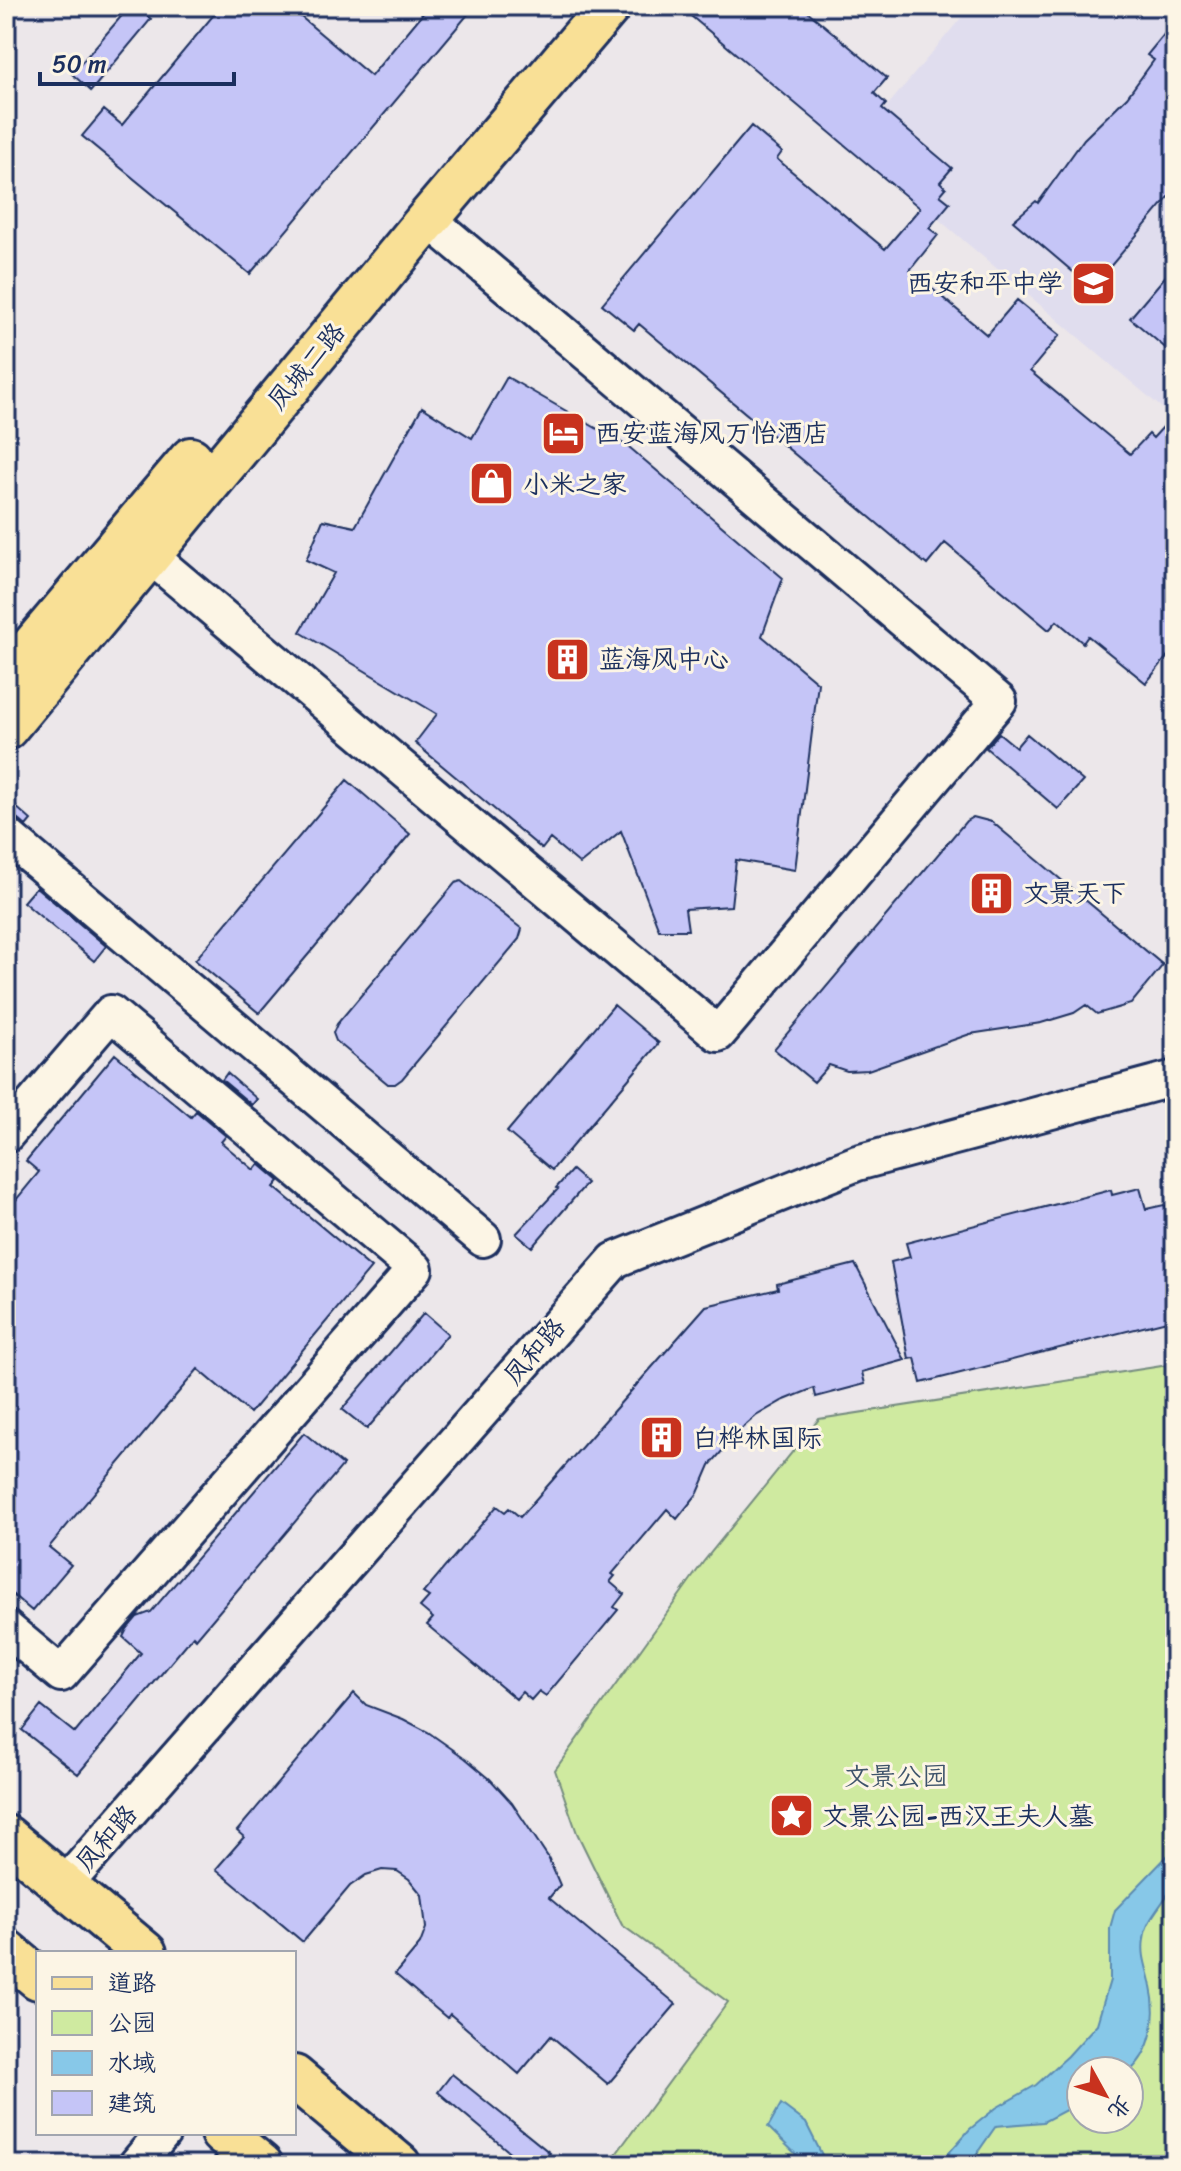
<svg xmlns="http://www.w3.org/2000/svg" width="1181" height="2171" font-family="Sriracha,'LXGW WenKai TC',sans-serif">
<style>
.built{fill:#e0ddee}
.green{fill:#cfeaa0;stroke:#758c7f;stroke-width:2;fill-rule:evenodd}
.water{fill:#87c8e8;stroke:#5c8bb1;stroke-width:2}
.building{fill:#c5c5f7;stroke:#1b2f5e;stroke-width:2}
.lines{fill:none;stroke-linecap:round;stroke-linejoin:round}
.minor-casing{stroke:#1b2f5e;stroke-width:40}
.major-casing{stroke:#1b2f5e;stroke-width:48}
.minor{stroke:#fcf5e5;stroke-width:34}
.major{stroke:#f9e096;stroke-width:42}
.labels{text-anchor:middle;dominant-baseline:central;stroke-width:6;stroke-linejoin:round;paint-order:stroke}
.poi-label{font-size:26px;fill:#1b2f5e;stroke:#fcf5e5;text-anchor:start}
.street-label{font-size:26px;fill:#1b2f5e;stroke:#fcf5e5}
.park-label{font-size:26px;fill:#3f546b;stroke:#fcf5e5}
</style>
<rect width="100%" height="100%" fill="#ece7ea"/>
<filter id="ink" filterUnits="userSpaceOnUse"><feTurbulence type="fractalNoise" baseFrequency=".0125" numOctaves="2"/><feDisplacementMap in="SourceGraphic" scale="16" xChannelSelector="R" yChannelSelector="G"/><feConvolveMatrix kernelMatrix="1 2 1 2 8 2 1 2 1" color-interpolation-filters="sRGB"/></filter>
<g filter="url(#ink)">
<path class="built" d="M971,6H1175V419L853,147Z"/>
<path class="green" d="M1175,1364V2165H608L728,2002L622,1925L577,1833L555,1770L704,1561L819,1419ZM1081,2071H1129V2119H1081Z"/>
<path class="water" d="M1175,1848C1175,1859 1178,1875 1173,1885C1165,1903 1146,1918 1144,1939C1141,1957 1148,1969 1151,1987C1158,2017 1152,2052 1129,2072L1081,2071V2102L1043,2122L996,2126L973,2159L972,2165H938L970,2129L996,2108L1036,2085L1068,2056L1097,2024L1110,1980V1928L1115,1910Z
M781,2104L806,2123L827,2165H807L768,2127Z"/>
<path class="building" d="M130,6H135L151,19L91,91L72,74Z
M221,6H288L371,76L429,6H475L250,274L82,136L104,110L122,125Z
M679,6H801L887,78L874,93L886,104L882,109L952,168L940,182L946,188L940,195L950,203L929,228L938,235L910,270L987,335L1017,300L1060,335L1030,371L1130,454L1149,434L1153,438L1164,426L1175,436V647L1146,683L1088,636L1083,643L1057,621L1049,630L945,543L927,565L639,324L634,330L602,304L751,126L782,152L777,159L885,249L920,208Z
M1175,21V190L1092,288L1013,221L1036,201L1038,203L1084,139L1127,97L1154,60L1147,55Z
M1175,265V356L1130,318Z
M507,377L629,447L783,578L762,636L818,683L795,870L736,860L731,906L685,909L688,930H659L621,831L580,864L550,839L542,849L415,743L437,714L300,632L334,573L306,560L323,520L355,527L422,407L472,438Z
M999,733L1016,747L1027,734L1083,781L1058,809L986,748Z
M347,780L410,834L259,1013L195,960Z
M6,798L31,820L26,826L18,819L6,816Z
M973,817L992,822L1163,965L1131,1004L1097,1014L1086,1005L1074,1013L1041,1023L970,1034L868,1070L847,1071L829,1065L814,1082L774,1049L966,821Z
M461,881L522,929L519,939L402,1079L395,1084H388L336,1041L333,1033L337,1024L455,883Z
M36,887L106,946L94,961L23,902Z
M614,1005L659,1043L552,1170L507,1132Z
M115,1054L191,1117L196,1111L226,1136L221,1142L254,1170L259,1164L279,1181L274,1187L371,1268L250,1413L198,1369L49,1547L71,1565L32,1611L6,1589V1212L39,1172L26,1161Z
M227,1073L257,1099L252,1105L222,1080Z
M572,1170L587,1183L532,1247L516,1234L558,1189L556,1188Z
M1140,1188L1146,1209L1164,1205L1175,1214V1319L921,1383L915,1358L909,1359L891,1262L910,1257L906,1243L1111,1190L1112,1195Z
M855,1264L905,1360L862,1372L865,1384L816,1397L814,1388L782,1401L756,1416L741,1429L710,1465L698,1493L677,1519L667,1509L612,1574L615,1576L610,1582L624,1594L614,1607L618,1610L546,1696L539,1691L531,1700L522,1692L516,1699L427,1625L433,1618L420,1607L429,1597L423,1593L497,1506L505,1512L509,1508L520,1517L706,1306L778,1289L777,1284Z
M424,1313L448,1334L367,1429L342,1409Z
M304,1433L343,1465L196,1639L193,1636L78,1774L22,1730L41,1706L75,1733L141,1653L123,1637L127,1629L137,1617L151,1612Z
M354,1693L366,1705L403,1719L428,1732L465,1758L490,1779L512,1803L548,1857L560,1885L549,1898L676,2004L608,2084L551,2036L519,2074L450,2014L447,2018L395,1974L420,1944L426,1928L422,1895L409,1879L397,1871L382,1870L366,1875L350,1886L303,1942L216,1869L244,1837L237,1831Z
M452,2074L550,2153L540,2165H525L438,2092Z"/>
<g class="lines">
<defs>
<path id="minor" d="M149,555L718,1034L999,701L428,219
M6,835L483,1239
M6,1135L111,1013L415,1269L61,1674L6,1628
M64,1886L615,1260L857,1163L1175,1078
M136,2165L163,2133"/>
<path id="major" d="M6,678L191,459
M6,728L428,219L609,6
M6,1837L145,1953
M6,1951L38,1978
M294,2077L399,2165
M222,2133L261,2165"/>
</defs>
<use href="#minor" class="minor-casing"/>
<use href="#major" class="major-casing"/>
<use href="#minor" class="minor"/>
<use href="#major" class="major"/>
</g>
</g>
<defs>
<symbol id="school-square" viewBox="-11 -11 22 22"><rect x="-9" y="-9" width="18" height="18" rx="4" fill="#c8321e" stroke="#fcf5e5"/><path d="M0-5L7-2L0 1L-7-2ZM-4 1L0 2.5L4 1V4Q0 6-4 4Z" fill="#fff"/></symbol>
<symbol id="hotel-square" viewBox="-11 -11 22 22"><rect x="-9" y="-9" width="18" height="18" rx="4" fill="#c8321e" stroke="#fcf5e5"/><path d="M-6-4.5h1.5V1H6V5H4.5V3h-9V5H-6ZM-4 0a1.8 1.8 0 1 1 3.6 0ZM.5 0V-2.5h3Q6-2.5 6 0Z" fill="#fff"/></symbol>
<symbol id="shop-square" viewBox="-11 -11 22 22"><rect x="-9" y="-9" width="18" height="18" rx="4" fill="#c8321e" stroke="#fcf5e5"/><path d="M-5-2.5h2.3a2.7 3.5 0 0 1 5.4 0H5L5.5 6h-11ZM-1.5-2.5h3a1.5 2.3 0 0 0-3 0Z" fill="#fff"/></symbol>
<symbol id="building-square" viewBox="-11 -11 22 22"><rect x="-9" y="-9" width="18" height="18" rx="4" fill="#c8321e" stroke="#fcf5e5"/><path d="M-4-6H4V6H1V3H-1V6H-4ZM-2.5-4.3h1.7v1.8h-1.7ZM.8-4.3h1.7v1.8H.8ZM-2.5-1h1.7V.8h-1.7ZM.8-1h1.7V.8H.8Z" fill="#fff"/></symbol>
<symbol id="sight-square" viewBox="-11 -11 22 22"><rect x="-9" y="-9" width="18" height="18" rx="4" fill="#c8321e" stroke="#fcf5e5"/><path d="M0-6L1.8-2.2L6-1.7L2.9 1.2L3.7 5.4L0 3.3L-3.7 5.4L-2.9 1.2L-6-1.7L-1.8-2.2Z" fill="#fff"/></symbol>
</defs>
<g fill-rule="evenodd">
<use href="#school-square" x="1068" y="258" width="51" height="51"/>
<use href="#hotel-square" x="538" y="408" width="51" height="51"/>
<use href="#shop-square" x="466" y="458" width="51" height="51"/>
<use href="#building-square" x="542" y="634" width="51" height="51"/>
<use href="#building-square" x="966" y="868" width="51" height="51"/>
<use href="#building-square" x="636" y="1412" width="51" height="51"/>
<use href="#sight-square" x="766" y="1790" width="51" height="51"/>
</g>
<g class="labels">
<g class="poi-label">
<text x="1063" y="283" text-anchor="end">西安和平中学</text>
<text x="595" y="433">西安蓝海风万怡酒店</text>
<text x="523" y="484">小米之家</text>
<text x="599" y="659">蓝海风中心</text>
<text x="1023" y="893">文景天下</text>
<text x="692" y="1438">白桦林国际</text>
<text x="822" y="1816">文景公园-西汉王夫人墓</text>
</g>
<g class="street-label">
<text transform="translate(306 366) rotate(-50)">凤城二路</text>
<text transform="translate(534 1351) rotate(-49)">凤和路</text>
<text transform="translate(106 1838) rotate(-49)">凤和路</text>
</g>
<g class="park-label">
<text x="896" y="1776">文景公园</text>
</g>
</g>
<rect width="1181" height="2171" fill="none" stroke="#fcf5e5" stroke-width="32"/>
<rect x="16" y="16" width="1149" height="2139" fill="none" stroke="#1b2f5e" stroke-width="3" filter="url(#ink)"/>
<rect x="36" y="1951" width="260" height="184" fill="#fcf5e5" stroke="#a2a6af" stroke-width="2"/>
<rect x="52" y="1977" width="40" height="12" fill="#f9e096" stroke="#a2a6af" stroke-width="2"/>
<text x="108" y="1991" font-size="24" fill="#1b2f5e">道路</text>
<rect x="52" y="2011" width="40" height="24" fill="#cfeaa0" stroke="#a2a6af" stroke-width="2"/>
<text x="108" y="2031" font-size="24" fill="#1b2f5e">公园</text>
<rect x="52" y="2051" width="40" height="24" fill="#87c8e8" stroke="#a2a6af" stroke-width="2"/>
<text x="108" y="2071" font-size="24" fill="#1b2f5e">水域</text>
<rect x="52" y="2091" width="40" height="24" fill="#c5c5f7" stroke="#a2a6af" stroke-width="2"/>
<text x="108" y="2111" font-size="24" fill="#1b2f5e">建筑</text>
<g transform="translate(1105 2095) rotate(130)"><circle r="38" fill="#fcf5e5" stroke="#a2a6af" stroke-width="2"/>
<path d="M0-6L14 30L0 20L-14 30Z" fill="#c8321e"/>
<text y="-12" font-size="22" font-weight="bold" text-anchor="middle" fill="#1b2f5e">北</text>
</g>
<path d="M40 72v12h194v-12" fill="none" stroke="#1b2f5e" stroke-width="4"/>
<text x="52" y="72" font-size="24" fill="#1b2f5e" stroke="#fcf5e5" stroke-width="6" paint-order="stroke">50 m</text>
</svg>
